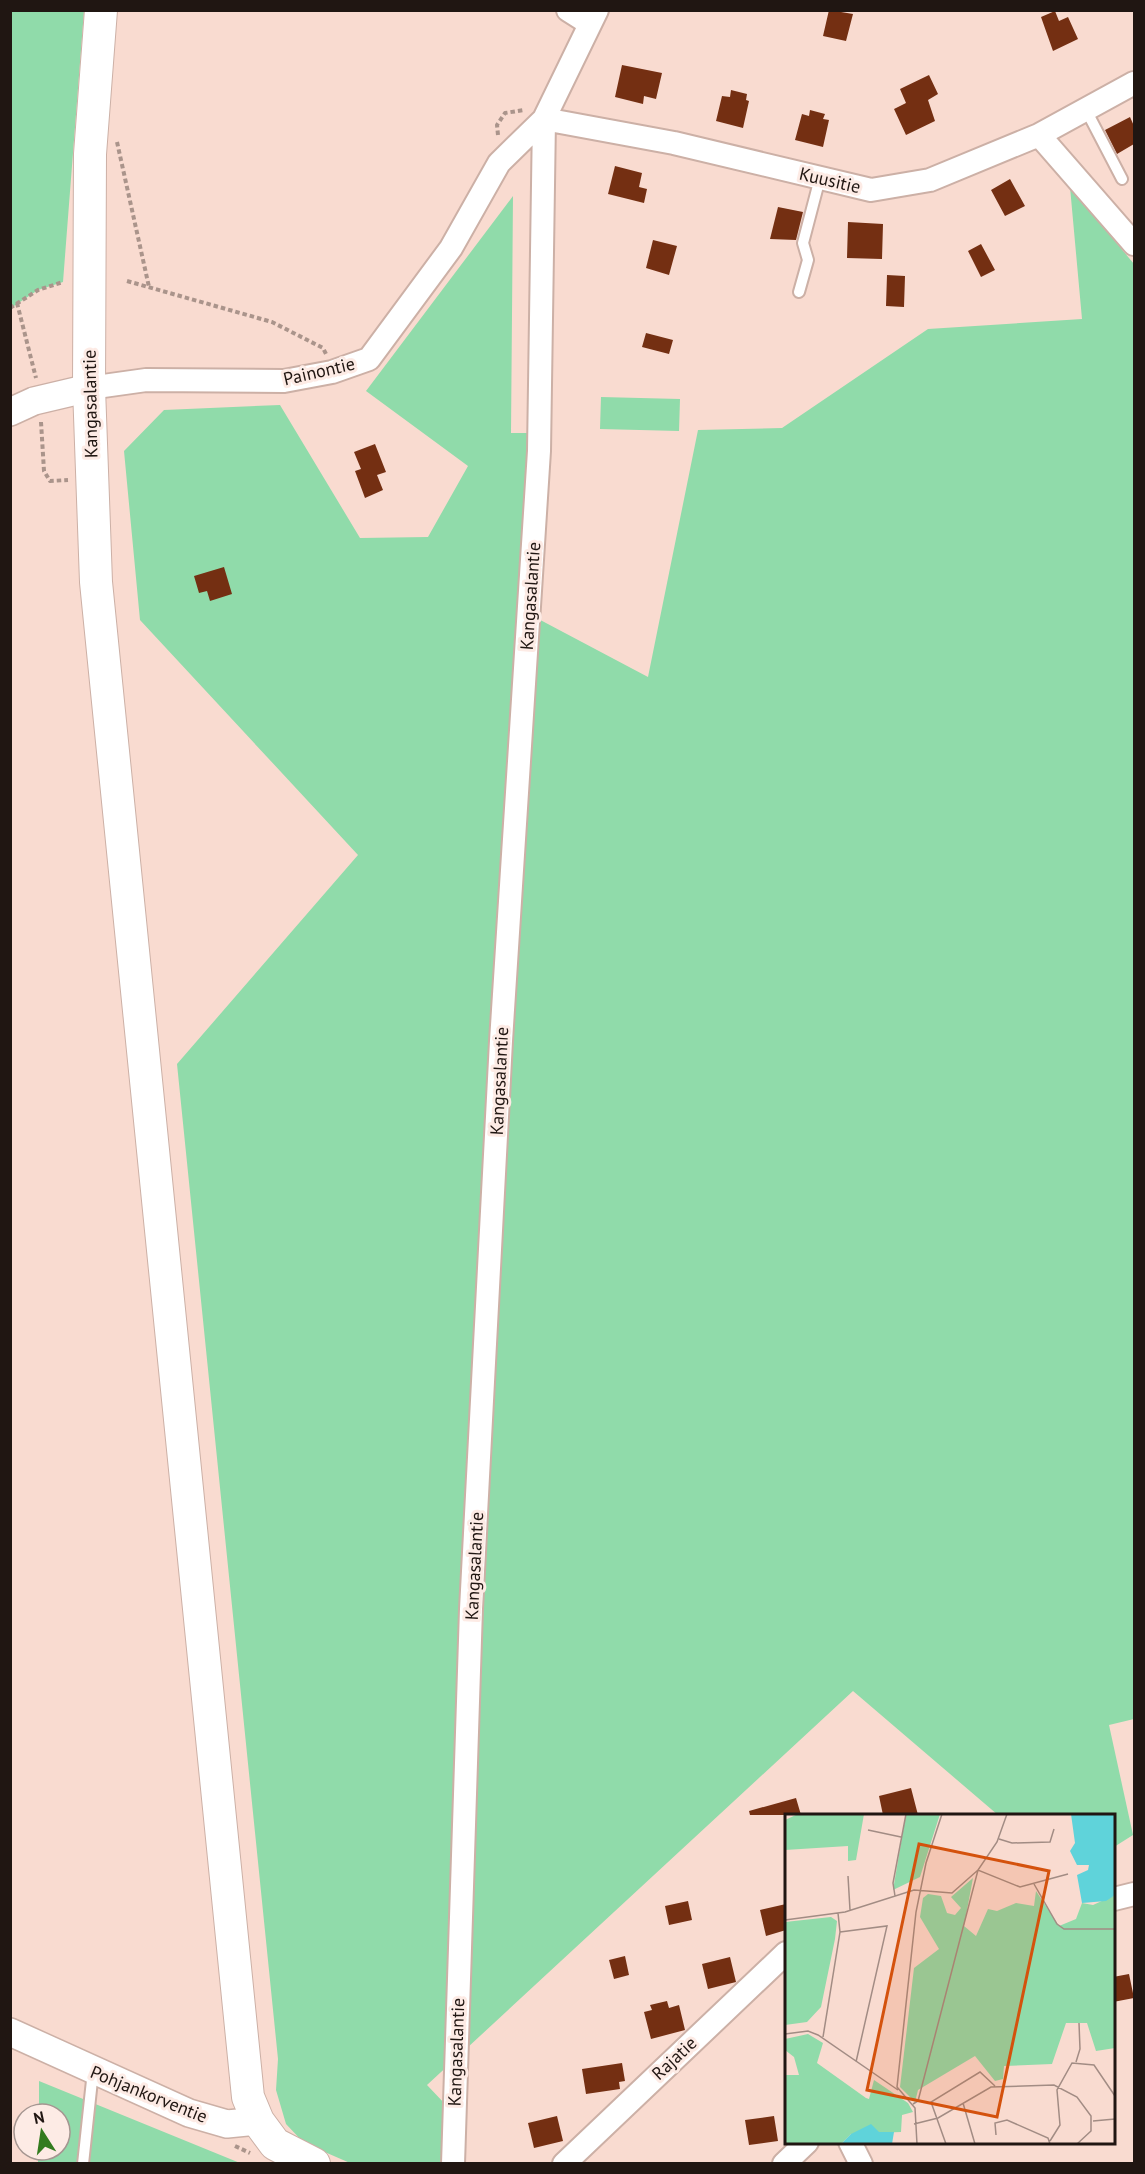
<svg xmlns="http://www.w3.org/2000/svg" width="1145" height="2174" font-family="'PT Sans',sans-serif">
<style>
.green{fill:#90dbaa}
.building{fill:#742f12}
.lines{fill:none;stroke-linecap:round;stroke-linejoin:round}
.service-casing{stroke:#ccb0a6;stroke-width:14}
.minor-casing{stroke:#ccb0a6;stroke-width:26}
.tertiary-casing{stroke:#ccb0a6;stroke-width:30}
.secondary-casing{stroke:#ccb0a6;stroke-width:34}
.path{stroke:#aa948b;stroke-width:4;stroke-dasharray:4.5 3;stroke-linecap:butt}
.service{stroke:#fff;stroke-width:10}
.minor{stroke:#fff;stroke-width:22}
.tertiary{stroke:#fff;stroke-width:27}
.secondary{stroke:#fff;stroke-width:32}
.labels{text-anchor:middle;dominant-baseline:central;stroke-width:6;stroke-linejoin:round;paint-order:stroke}
.street-label{font-size:18px;fill:#201612;stroke:#fdebe5}
.inset-road{fill:none;stroke:#a28c84;stroke-width:1.5}
.view{fill:#d4520d;fill-opacity:0.15;stroke:#d4520d;stroke-width:3}
.inset-edge{fill:none;stroke:#201612;stroke-width:3}
</style>
<rect width="100%" height="100%" fill="#f9dbd0"/>
<path class="green" d="M11,10L84,11L63,282L38,290L11,308Z
M1070,187L1134,264V1719L1109,1725L1133,1835L1114,1847V1816L998,1815L853,1691L427,2085L445,2104L442,2163H350L304,2143L286,2124L276,2090L278,2059L177,1064L358,855L140,620L124,451L164,410L280,405L360,538L428,537L468,466L366,391L513,196L511,433H533L529,614L648,677L698,430L782,428L928,329L1082,319Z
M601,397L680,399L679,431L600,429Z
M39,2081L240,2163L38,2164V2150H60V2114H39Z"/>
<path class="building" d="M829,10L853,14L846,41L823,36Z
M1055,11L1059,21L1068,17L1078,39L1053,51L1041,17Z
M622,65L662,73L656,99L644,96L643,104L615,97Z
M929,75L938,94L928,100L935,121L906,135L894,109L906,103L900,89Z
M731,90L747,94L746,100L749,101L743,128L716,121L722,96L730,97Z
M810,110L825,114L823,119L829,120L823,147L795,140L802,114L809,116Z
M1130,117L1134,126V144L1117,154L1105,130Z
M615,166L642,173L639,187L647,189L644,203L608,194Z
M1010,179L1025,206L1005,216L991,190Z
M778,207L803,212L796,240L770,239Z
M848,222L883,224L882,259L847,258Z
M653,240L677,246L669,275L646,268Z
M981,244L995,270L981,277L968,251Z
M887,275L905,276L904,307L886,306Z
M646,333L673,340L669,354L642,347Z
M375,444L386,472L377,475L383,490L365,498L355,471L361,469L354,452Z
M224,567L232,594L210,601L207,591L199,593L194,576Z
M911,1788L918,1815H883L879,1796Z
M796,1798L801,1815H750L749,1811Z
M688,1901L692,1920L669,1925L665,1906Z
M786,1904V1930L766,1936L760,1910Z
M625,1956L629,1975L614,1979L609,1960Z
M730,1957L736,1982L708,1989L702,1964Z
M1129,1974L1134,1998L1113,2002V1977Z
M667,2001L669,2008L679,2005L685,2030L651,2039L644,2012L652,2010L650,2005Z
M622,2063L625,2081L619,2082L620,2089L586,2094L582,2069Z
M557,2116L563,2141L534,2148L528,2123Z
M774,2116L778,2141L749,2145L745,2120Z"/>
<g class="lines">
<defs>
<path id="service" d="M1085,108L1122,179
M799,292L808,260L803,243L820,178
M83,2164L93,2071"/>
<path id="minor" d="M568,10L590,24
M1039,135L1134,244
M89,388L146,380L284,381L332,372L369,359L451,248L499,163L544,119L674,143L871,190L930,180L1039,135L1134,83
M1114,1899L1134,1894
M850,2142L861,2164
M453,2164L471,1609L501,1041L539,451L544,119L597,10
M564,2164L786,1953
M784,2164L807,2142"/>
<path id="tertiary" d="M10,412L34,401L89,388
M10,2032L189,2113L227,2124L258,2121"/>
<path id="secondary" d="M101,10L90,154L89,388L96,582L248,2097L258,2121L275,2144L314,2164"/>
</defs>
<use href="#service" class="service-casing"/>
<use href="#minor" class="minor-casing"/>
<use href="#tertiary" class="tertiary-casing"/>
<use href="#secondary" class="secondary-casing"/>
<path class="path" d="M498,135L497,125L505,113L524,110
M117,142L149,287
M127,281L272,322L323,348L326,354
M17,303L36,378
M10,308L38,290L63,282
M41,422L44,471L50,481L68,480
M235,2146L250,2153"/>
<use href="#service" class="service"/>
<use href="#minor" class="minor"/>
<use href="#tertiary" class="tertiary"/>
<use href="#secondary" class="secondary"/>
</g>
<g class="labels">
<g class="street-label">
<text transform="translate(830 180) rotate(13)">Kuusitie</text>
<text transform="translate(319 371) rotate(-13)">Painontie</text>
<text transform="translate(90 404) rotate(-91)">Kangasalantie</text>
<text transform="translate(530 596) rotate(-86)">Kangasalantie</text>
<text transform="translate(499 1081) rotate(-87)">Kangasalantie</text>
<text transform="translate(474 1566) rotate(-87)">Kangasalantie</text>
<text transform="translate(456 2052) rotate(-88)">Kangasalantie</text>
<text transform="translate(674 2058) rotate(-43)">Rajatie</text>
<text transform="translate(149 2094) rotate(22)">Pohjankorventie</text>
</g>
</g>
<g transform="translate(785 1814)">
<rect width="330" height="330" fill="#f9dbd0"/>
<path d="M13,0H79L71,46L63,47V32L0,36V6ZM121,0H155L135,63L108,76ZM188,64L179,112L191,122L203,95L212,97L231,89L249,92L251,77L274,112L291,105L297,89L308,91L330,81V234L311,237L302,209H281L267,250L219,252L218,265L210,267L190,242L133,276L130,288L115,273L129,154L154,135L135,103L138,84L143,80L156,82L162,99L170,101L176,94L166,83ZM46,103L52,107L50,125L36,193L22,208L0,211V108ZM23,220L38,229L32,249L81,284L84,285L89,266L123,289L128,298L117,301L116,318L66,320L56,330H0V261H14L9,243L0,236V225Z" fill="#90dbaa"/>
<path d="M286,0H330V81L321,87L297,89L292,61L303,56L304,51H292L285,37L290,29ZM86,310L94,318H109L107,330H56L66,320Z" fill="#5fd3da"/>
<path class="inset-road" d="M83,16L116,23M214,25L227,29L265,28L269,15M63,62L65,96M249,70L272,110L279,115H330M110,82L108,69L121,0M0,106L60,98L129,76L167,79L193,56L235,73L283,60M55,118L102,112L71,248M0,220L23,217L33,221L113,276M38,223L55,118L53,99M291,248L295,235L294,209M178,289L190,330M128,290L133,287L193,56L212,28L222,0M308,307L330,305M129,310L153,304L206,273L269,271L292,283L306,302V317L292,330M211,321L210,309L222,306L263,324L265,330M265,327L275,311L272,276L287,249L309,251L330,282M132,330L130,294L112,273L131,98L141,49L157,0M161,330L146,288L195,258L210,272"/>
<path class="view" d="M134,30L264,57L212,303L82,276Z"/>
<rect width="330" height="330" class="inset-edge"/>
</g>
<rect width="1145" height="2174" fill="none" stroke="#201612" stroke-width="24"/>
<g transform="translate(42 2132) rotate(348)"><circle r="28" fill="#fdebe5" stroke="#a59691" stroke-width="1.5"/>
<path d="M0-4.5L10 22L0 15L-10 22Z" fill="#337b1f"/>
<text y="-9" font-size="16" font-weight="bold" text-anchor="middle" fill="#201612">N</text>
</g>
</svg>
